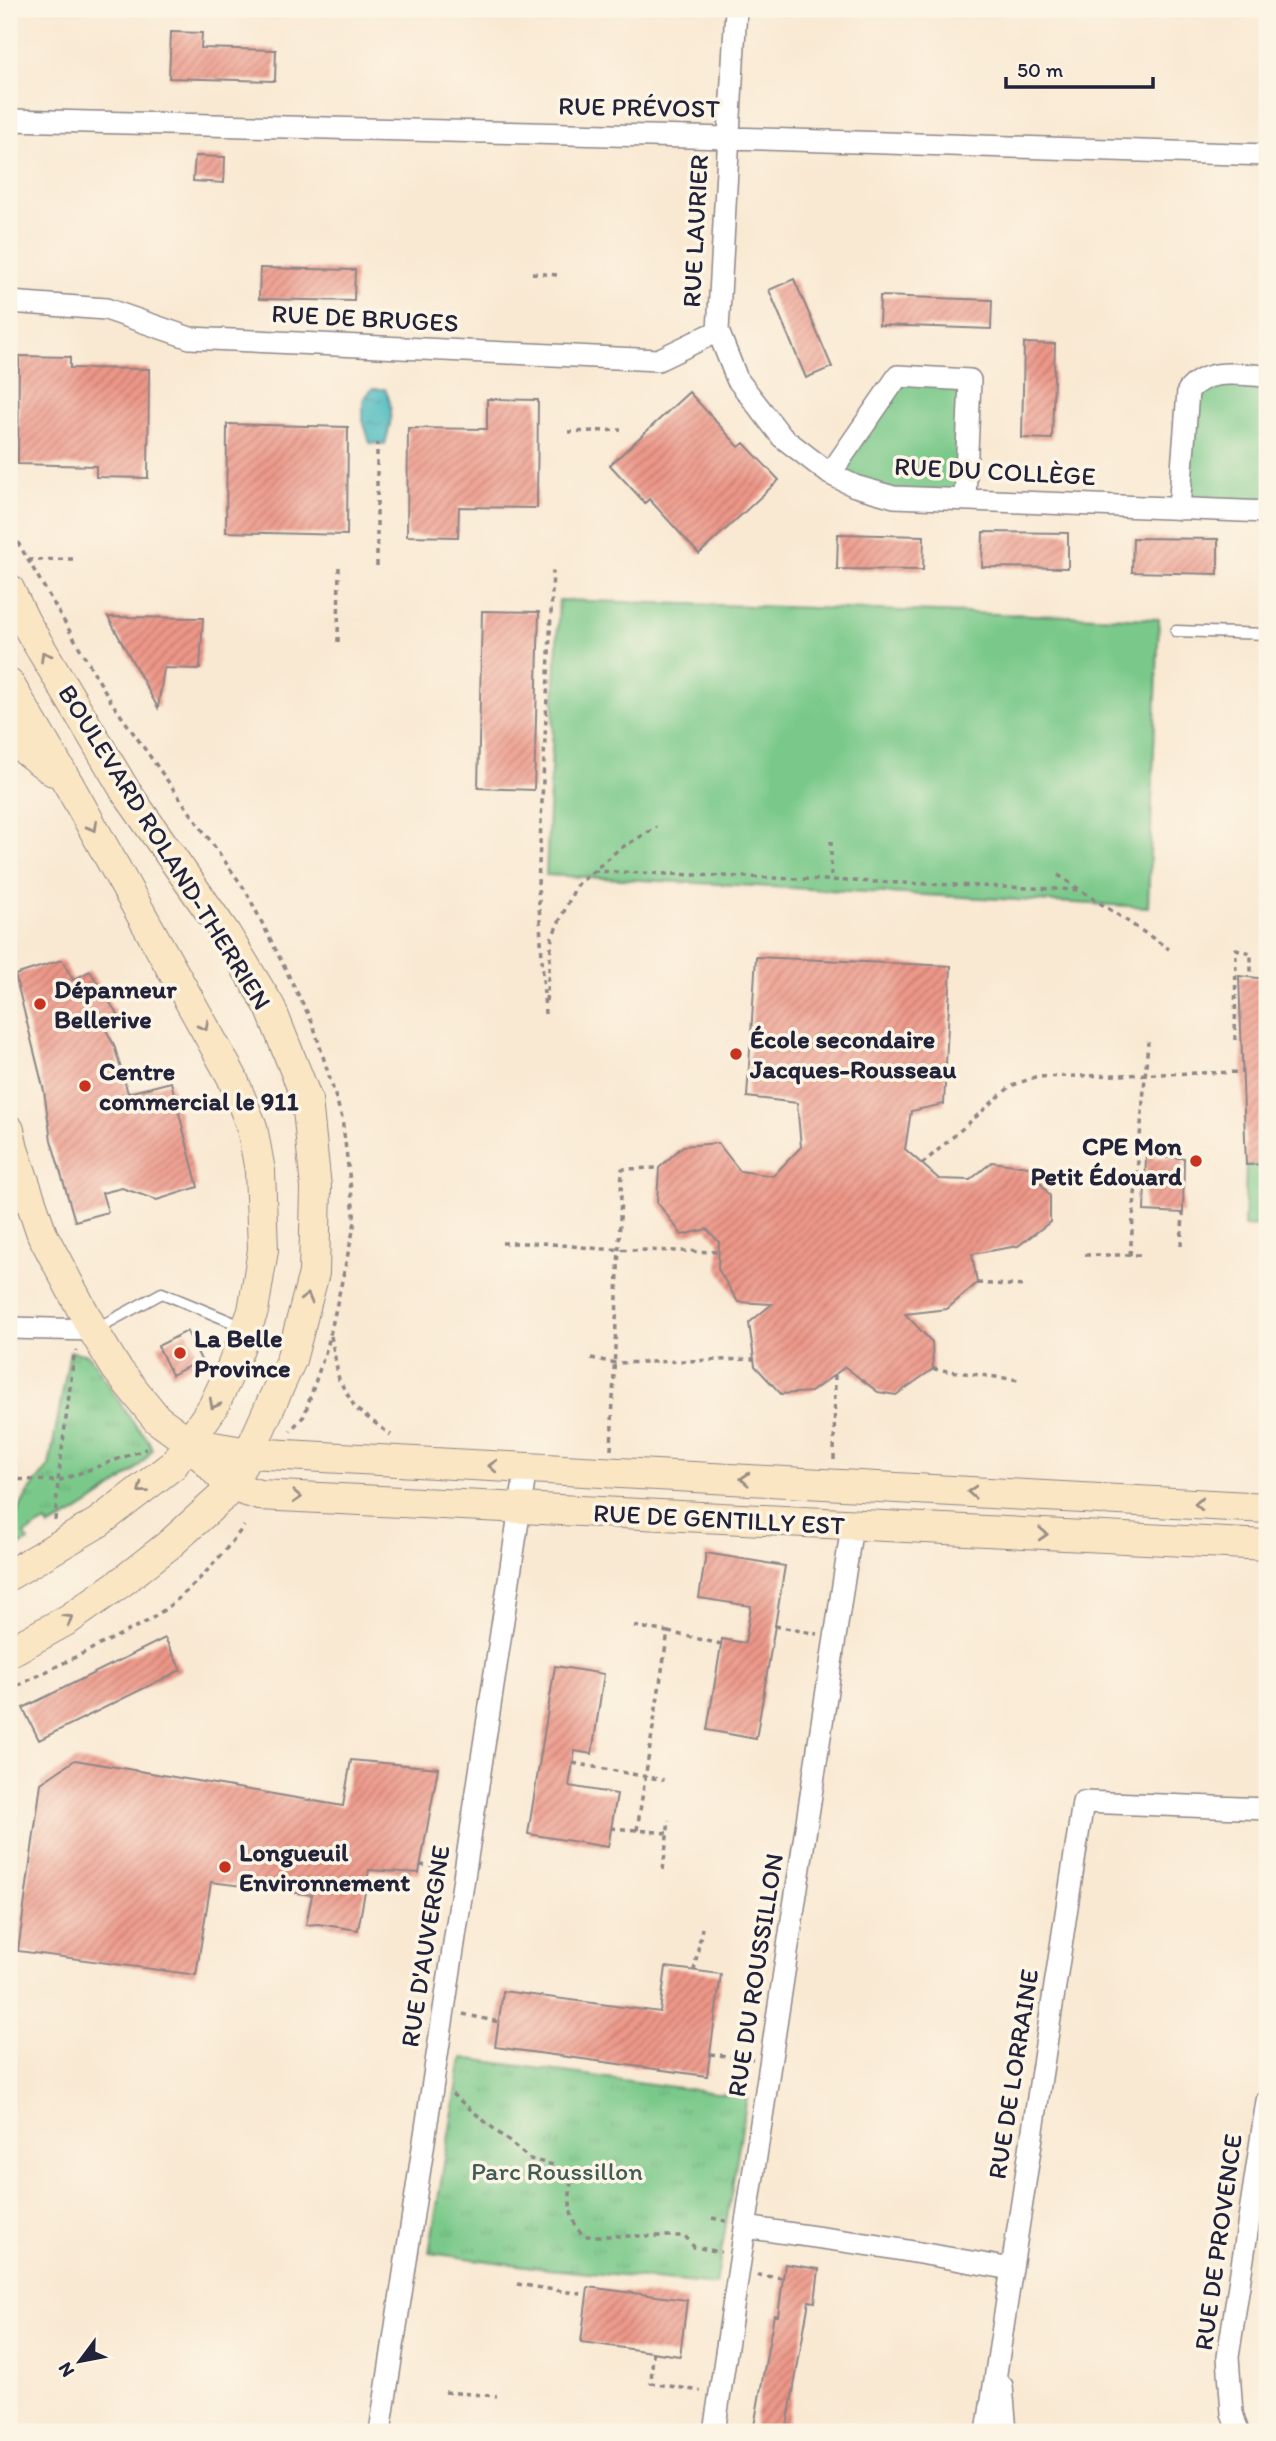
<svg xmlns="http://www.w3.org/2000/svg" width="1276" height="2441" font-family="Itim,sans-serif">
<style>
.grass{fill:#7ac98a;stroke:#4e7662;stroke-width:2}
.park{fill:url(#park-tufts);stroke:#4e7662;stroke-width:2}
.water{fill:url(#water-ripples);stroke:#366e7e;stroke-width:2}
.building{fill:url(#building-hatch)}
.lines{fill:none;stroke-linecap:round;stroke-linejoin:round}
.lane-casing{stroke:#8e8687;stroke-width:13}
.street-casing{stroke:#8e8687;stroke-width:24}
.secondary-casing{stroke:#8e8687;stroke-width:32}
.path{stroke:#8e8687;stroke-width:3.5;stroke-dasharray:5 5;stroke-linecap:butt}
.lane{stroke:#fff;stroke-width:10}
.street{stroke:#fff;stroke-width:21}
.secondary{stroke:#fbe6c4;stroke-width:30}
.path-bridge{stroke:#8e8687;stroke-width:3.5;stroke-dasharray:5 5;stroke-linecap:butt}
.oneway{stroke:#998e86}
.poi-dot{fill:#c8321e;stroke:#fcf5e5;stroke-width:2.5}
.labels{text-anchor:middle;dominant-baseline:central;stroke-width:7;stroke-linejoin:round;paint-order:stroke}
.street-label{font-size:26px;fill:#22223b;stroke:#fcf5e5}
.poi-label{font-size:26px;font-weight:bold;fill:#22223b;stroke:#fcf5e5;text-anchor:start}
.park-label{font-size:26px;fill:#415c57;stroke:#fcf5e5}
</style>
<defs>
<pattern id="park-tufts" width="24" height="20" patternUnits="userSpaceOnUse" patternTransform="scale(1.75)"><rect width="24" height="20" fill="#7ac98a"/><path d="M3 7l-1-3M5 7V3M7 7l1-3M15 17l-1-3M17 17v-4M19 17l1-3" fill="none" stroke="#69ac78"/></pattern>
<pattern id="water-ripples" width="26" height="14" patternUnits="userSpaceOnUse" patternTransform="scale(1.75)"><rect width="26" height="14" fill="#4bbac0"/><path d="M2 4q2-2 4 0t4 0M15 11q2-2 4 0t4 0" fill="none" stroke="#3e979d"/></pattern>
<pattern id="building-hatch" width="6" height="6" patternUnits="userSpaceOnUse" patternTransform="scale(1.75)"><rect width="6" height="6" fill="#ed9788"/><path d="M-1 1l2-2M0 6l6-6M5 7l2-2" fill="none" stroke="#c07b70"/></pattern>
</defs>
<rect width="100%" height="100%" fill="#fcf5e5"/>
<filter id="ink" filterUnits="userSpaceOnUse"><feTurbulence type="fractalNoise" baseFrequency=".0143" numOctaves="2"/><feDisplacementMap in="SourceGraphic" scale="14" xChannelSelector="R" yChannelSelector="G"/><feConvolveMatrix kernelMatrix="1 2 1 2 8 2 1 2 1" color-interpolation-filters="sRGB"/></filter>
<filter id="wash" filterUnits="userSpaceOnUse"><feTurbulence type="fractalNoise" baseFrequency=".00686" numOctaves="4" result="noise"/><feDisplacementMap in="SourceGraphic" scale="28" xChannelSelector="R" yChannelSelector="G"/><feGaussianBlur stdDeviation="1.57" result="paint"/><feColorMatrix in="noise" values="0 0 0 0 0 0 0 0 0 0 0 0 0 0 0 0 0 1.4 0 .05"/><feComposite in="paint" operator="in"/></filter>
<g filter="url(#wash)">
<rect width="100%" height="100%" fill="#f9e9d3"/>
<path class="grass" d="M898,376L970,380L965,499L894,497L830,474Z
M1267,376V512L1179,509L1188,391Z
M559,600L1159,619L1148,907L546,875Z
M1267,1164V1227L1244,1226L1246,1165Z"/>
<path class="park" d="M70,1351L88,1355L94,1362L131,1420L148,1440L152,1449C140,1474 75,1515 49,1527L46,1522L25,1534L28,1541L9,1552V1530L27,1494L49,1466Z
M462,2058L747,2097L716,2285L548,2269L429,2253Z"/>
<path class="water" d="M372,389H385C395,410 391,423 385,444L370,443L363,420V400Z"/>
<g id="blocks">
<path class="building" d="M171,32L202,33L201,48L276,50L275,81L169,78Z
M195,156L225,157L224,183L193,181Z
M260,268L355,270L354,301L259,299Z
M794,279L832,367L806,378L769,290Z
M880,296L992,300L991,329L879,325Z
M1024,343L1055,344L1052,439L1022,438Z
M19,356L70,357V368L149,369L148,478L96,477V466L18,464Z
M689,392L739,447L744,443L779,480L699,554L649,499L645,503L610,465Z
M487,399L538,400L537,508L459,507L458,537L407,536L408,428L487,429Z
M227,424L348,427L347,535L226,532Z
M983,532L1068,533V568L982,567Z
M838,534L924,536L923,570L837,569Z
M1133,538L1218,539V574L1132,572Z
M482,611L539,612L534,790L478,788Z
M108,617L203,618L200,669L164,668L158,708Z
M756,957L951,966L944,1104L911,1111L905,1149L939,1179L970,1180L992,1162L1029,1167L1050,1196V1222L1018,1246L972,1254L977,1283L947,1309L905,1314L932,1342L933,1369L896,1395L878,1392L845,1367L811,1392L781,1394L755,1366L749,1323L772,1304L738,1302L718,1269L719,1242L707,1229L682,1235L657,1202L659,1168L683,1146L718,1143L740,1171L773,1176L801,1147L797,1103L747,1097Z
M62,960L73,980L90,971L121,1020L105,1028L114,1045L128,1093L171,1082L198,1187L157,1200L122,1188L102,1193L108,1212L75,1221L51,1140L44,1091L15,975Z
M1239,976L1267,979V1164L1246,1165Z
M1146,1157L1184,1158L1183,1213L1144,1211Z
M187,1331L201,1360L172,1375L158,1346Z
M706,1553L785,1566L756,1739L707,1730L722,1639L745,1643L751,1606L699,1598Z
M165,1638L181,1670L39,1740L23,1708Z
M555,1666L604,1674L592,1754L575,1751L569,1786L617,1794L608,1847L528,1834Z
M75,1760L343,1806L351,1760L438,1768L419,1873L369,1870L358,1930L318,1924L306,1925L312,1895L211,1882L196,1975L18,1951L41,1783Z
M666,1967L721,1974L707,2076L495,2047L503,1991L660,2012Z
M785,2264L819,2269L815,2302L809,2301L786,2432H753L774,2315L778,2316Z
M588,2287L687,2300L680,2356L581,2342Z"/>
</g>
</g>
<g filter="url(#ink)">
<use href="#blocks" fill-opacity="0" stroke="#8e8687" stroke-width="2"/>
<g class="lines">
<defs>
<path id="lane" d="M1176,631L1267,634
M94,1330L162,1293L244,1327"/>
<path id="street" d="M736,9L718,331L737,379L782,437L830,474L855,486L894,497L1267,512
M9,120L729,138L1267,155
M9,302L106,309L190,338L658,360L718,331
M830,474L898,376L970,380L965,499
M1179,509L1188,391C1207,367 1239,375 1267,376
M9,1328L93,1330
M745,2227L879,2246L1012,2269
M1002,2386L1006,2432
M380,2432L526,1468
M714,2432L852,1526
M987,2432L1083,1802L1267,1809
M1238,2432L1232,2413L1228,2357L1267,2101"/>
<path id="secondary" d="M9,589L25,622L126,792L225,933L270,1007L307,1100L316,1188L314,1273L291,1360L249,1453L224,1495L170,1544L123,1581L69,1619L9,1652
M9,684L69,785L232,1077L252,1127L260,1171L263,1250L253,1311L232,1367L213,1407L173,1465L99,1522L9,1575
M9,738L53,771
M9,1130L13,1149L42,1234L93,1330L116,1368L157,1419L190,1443L230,1486L259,1495L1267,1545
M190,1443L249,1453L1267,1508"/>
</defs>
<use href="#lane" class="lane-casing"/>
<use href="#street" class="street-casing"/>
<use href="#secondary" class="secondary-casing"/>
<path class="path" d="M532,273L558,275
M568,432L621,430
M9,524L14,536L112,703L246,891L313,1024L342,1118L355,1222L328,1344L304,1416L290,1431
M28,560L73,559
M377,566V443
M338,642L339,565
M831,841V880
M593,871L1081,890
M1058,875L1169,949
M546,1001L552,937L576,886L619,849L657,827
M545,1014L538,885L553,571
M1235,1040L1236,949L1251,953V978
M502,1243H541L603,1249L718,1252
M1181,1246L1183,1213
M1085,1255H1142
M1130,1255L1148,1042
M977,1283L1024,1286
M331,1336L339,1380L356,1409L391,1435
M591,1358L615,1363L754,1359
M933,1369L1020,1380
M611,1450L622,1169L659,1168
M834,1460L835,1374
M9,1479L58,1481L146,1449
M55,1520L58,1481L74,1356L77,1351
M634,1626L668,1632L637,1830L668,1833
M775,1626L817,1634
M668,1632L721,1644
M9,1690L148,1621C187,1596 217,1562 244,1526
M573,1763L664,1780
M611,1828L637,1830
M420,1865L446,1868
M663,1870L669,1820
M694,1971L702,1928
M463,2014L499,2022
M710,2054L753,2059
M452,2094L530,2159L553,2165L571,2180C569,2203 568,2220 584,2236H685L694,2247L721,2252
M712,2218L726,2221
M757,2275L783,2278
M517,2284L587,2295
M653,2352L651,2383L701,2391
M445,2392L497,2396"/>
<use href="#lane" class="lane"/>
<use href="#street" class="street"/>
<use href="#secondary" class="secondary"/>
<path class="path-bridge" d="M922,1164L1011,1086L1035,1077L1242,1072"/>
</g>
<defs><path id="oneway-chevron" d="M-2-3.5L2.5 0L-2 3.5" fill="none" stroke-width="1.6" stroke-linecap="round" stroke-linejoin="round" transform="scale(1.75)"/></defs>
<g class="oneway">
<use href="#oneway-chevron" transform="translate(45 656) rotate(-121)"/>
<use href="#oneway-chevron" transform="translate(93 827) rotate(61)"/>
<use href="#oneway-chevron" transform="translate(204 1026) rotate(61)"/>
<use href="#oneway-chevron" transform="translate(307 1298) rotate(-75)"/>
<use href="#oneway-chevron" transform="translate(214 1404) rotate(118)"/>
<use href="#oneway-chevron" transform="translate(493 1466) rotate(-177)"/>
<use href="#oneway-chevron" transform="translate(745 1479) rotate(-177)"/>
<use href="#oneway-chevron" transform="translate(142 1489) rotate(142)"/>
<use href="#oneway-chevron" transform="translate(972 1492) rotate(-177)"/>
<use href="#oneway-chevron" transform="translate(297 1497) rotate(3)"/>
<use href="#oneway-chevron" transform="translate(1199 1504) rotate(-177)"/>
<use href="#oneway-chevron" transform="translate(1043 1534) rotate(3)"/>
<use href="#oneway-chevron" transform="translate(68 1619) rotate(-32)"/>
</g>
</g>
<g class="poi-dot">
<circle cx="40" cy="1004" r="7"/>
<circle cx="736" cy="1054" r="7"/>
<circle cx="85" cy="1086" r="7"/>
<circle cx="1196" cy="1161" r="7"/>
<circle cx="180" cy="1353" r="7"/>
<circle cx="225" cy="1867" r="7"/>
</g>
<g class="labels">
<g class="street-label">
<text transform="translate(639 107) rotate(1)">RUE PRÉVOST</text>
<text transform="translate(695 231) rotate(-87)">RUE LAURIER</text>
<text transform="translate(365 318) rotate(3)">RUE DE BRUGES</text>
<text transform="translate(995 471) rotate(3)">RUE DU COLLÈGE</text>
<text transform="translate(165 847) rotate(58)">BOULEVARD ROLAND-THERRIEN</text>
<text transform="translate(719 1519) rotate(3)">RUE DE GENTILLY EST</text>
<text transform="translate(425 1946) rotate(-81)">RUE D'AUVERGNE</text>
<text transform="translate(755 1975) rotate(-81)">RUE DU ROUSSILLON</text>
<text transform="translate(1013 2074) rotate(-81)">RUE DE LORRAINE</text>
<text transform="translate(1218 2242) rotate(-82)">RUE DE PROVENCE</text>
</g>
<g class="poi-label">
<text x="54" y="989">Dépanneur<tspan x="54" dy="30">Bellerive</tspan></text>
<text x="750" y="1039">École secondaire<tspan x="750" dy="30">Jacques-Rousseau</tspan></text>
<text x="99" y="1071">Centre<tspan x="99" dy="30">commercial le 911</tspan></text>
<text x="1182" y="1146" text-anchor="end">CPE Mon<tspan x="1182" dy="30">Petit Édouard</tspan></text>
<text x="194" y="1338">La Belle<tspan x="194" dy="30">Province</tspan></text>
<text x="239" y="1852">Longueuil<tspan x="239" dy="30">Environnement</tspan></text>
</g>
<g class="park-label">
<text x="557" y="2171">Parc Roussillon</text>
</g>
</g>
<rect width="1276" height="2441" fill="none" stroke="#fcf5e5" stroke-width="35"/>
<g transform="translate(80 2361) rotate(238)" stroke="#fcf5e5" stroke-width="5" paint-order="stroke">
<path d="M0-5L12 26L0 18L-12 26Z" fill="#22223b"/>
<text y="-10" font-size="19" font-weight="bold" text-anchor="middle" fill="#22223b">N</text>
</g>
<path d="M1006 77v10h147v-10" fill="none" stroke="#22223b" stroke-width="3.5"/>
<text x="1017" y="77" font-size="21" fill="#22223b" stroke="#fcf5e5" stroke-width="5" paint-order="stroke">50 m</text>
</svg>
